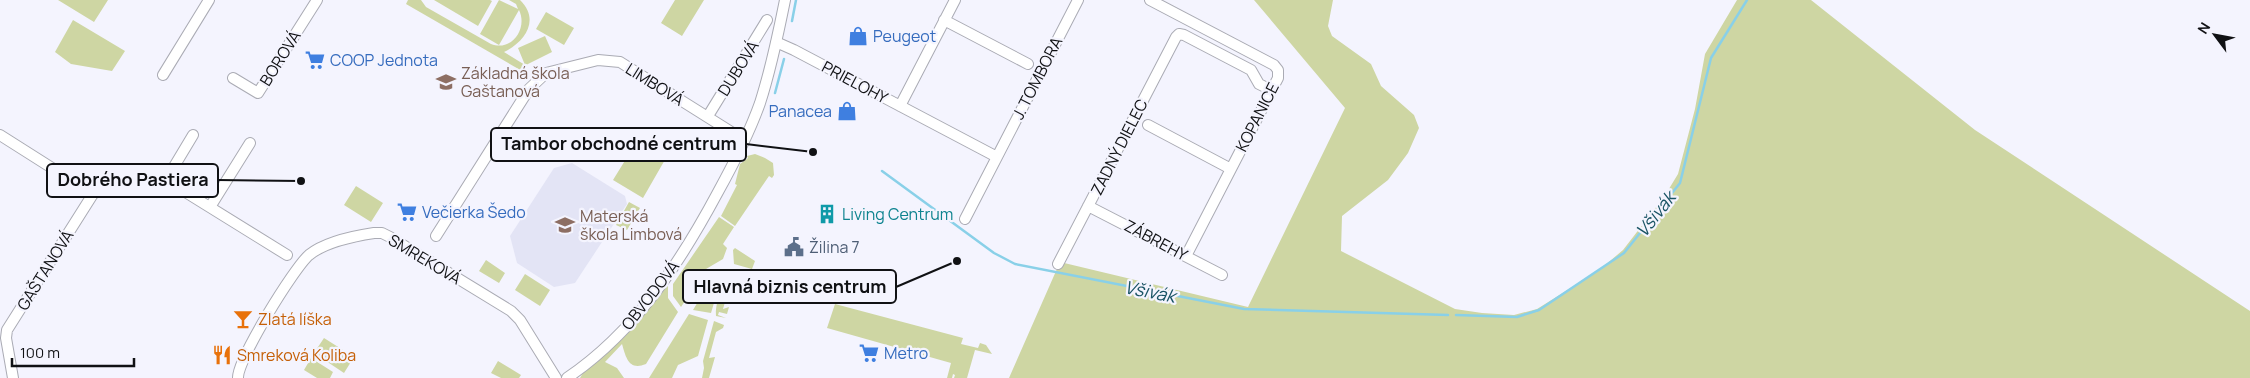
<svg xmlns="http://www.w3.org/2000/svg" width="2250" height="378" font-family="Manrope,sans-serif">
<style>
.built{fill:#e3e4f5}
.green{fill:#ced6a3}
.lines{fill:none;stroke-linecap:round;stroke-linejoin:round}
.stream{stroke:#89d0e8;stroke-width:2.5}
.minor-casing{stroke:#aaabb4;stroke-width:12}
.minor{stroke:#fff;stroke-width:10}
.labels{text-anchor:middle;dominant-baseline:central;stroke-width:4.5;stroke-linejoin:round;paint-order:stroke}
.shop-label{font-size:16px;fill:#366cbe;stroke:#f4f4fe;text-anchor:start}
.street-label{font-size:16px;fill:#101114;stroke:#f4f4fe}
.education-label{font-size:16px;fill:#785e54;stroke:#f4f4fe;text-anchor:start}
.culture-label{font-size:16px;fill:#0d838f;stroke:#f4f4fe;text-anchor:start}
.service-label{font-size:16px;fill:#4e5e75;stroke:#f4f4fe;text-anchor:start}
.food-label{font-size:16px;fill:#c56008;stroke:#f4f4fe;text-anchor:start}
.water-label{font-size:18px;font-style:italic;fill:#1a5465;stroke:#f4f4fe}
.leader{fill:none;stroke:#101114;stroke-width:2}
.callout-dot{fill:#101114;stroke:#f4f4fe;stroke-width:2}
.callout{fill:#f4f4fe;stroke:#101114;stroke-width:2}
.callout-label{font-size:18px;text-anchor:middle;font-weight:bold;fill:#101114}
</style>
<rect width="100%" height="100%" fill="#f4f4fe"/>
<path class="built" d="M572,163L625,196L627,204L575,283L554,287L517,263L510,236L554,168Z"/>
<path class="green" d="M58,0H108L94,22Z
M408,0H421L426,7L491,44C512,52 528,28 519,10L499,45L480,34L499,0L518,9L516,4L509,0H520C541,20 524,43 504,52L525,65L518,48L545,36L552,52L526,65L522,71L406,4Z
M434,0H490L492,1L478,26Z
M675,0H704L682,36L661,23Z
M1254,0H1333L1328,26L1332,36L1371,64L1381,86L1414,115L1419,128L1408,153L1388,180L1342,216L1341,251L1455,309L1482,313L1514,315L1537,309L1598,271L1623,250L1664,197L1678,174L1695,109L1705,54L1737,0H1811L1975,130L2250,311V378H1009L1060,262L1248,307L1345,108Z
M546,12L574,28L564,45L536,29Z
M73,20L125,51L112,71L71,64L55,52Z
M642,133L670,151L643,198L613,180Z
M755,154L765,158L773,163L774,175L772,178L769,176L735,226L721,216L737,185L735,184L740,164L748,158L747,156Z
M356,186L383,203L371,222L344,205Z
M629,202L640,208L627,230L616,225Z
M719,217L734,227L723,244L727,248L723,259L706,269L681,307L673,296V284Z
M735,248L755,261L752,269L734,264L733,250Z
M486,260L505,273L499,283L479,271Z
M718,273L722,274V276L711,313L693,310L711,280Z
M525,274L550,290L540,306L515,290Z
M735,276L737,279L733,291L727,295L723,309L729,307L727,314L719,312L718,315L726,318L716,316C715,304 722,280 735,276Z
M668,282V298L678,312L646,364C629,371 626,358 622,344L605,362L617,368L624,378H580L583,373L623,338Z
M835,304L963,338L961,344L978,348L980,343L986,345L992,354L975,350L967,378H954L955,375L953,374L952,378H947L951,363L827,328Z
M689,314L708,320L698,356L678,365L672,378H649Z
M714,321L724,325L723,328L716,332L709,358L715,357L709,378H702L704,368L703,361Z
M324,338L354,357L344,373L314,353Z
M311,358L333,372L330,378H317L304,370Z
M498,361L521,375L519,378H501L491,373Z"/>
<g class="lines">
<path class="stream" d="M792,21L796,0
M775,93L784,59
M882,171L994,253L1015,264L1244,309L1448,315
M1456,315L1517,317L1539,310L1624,253L1680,183L1711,58L1747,0"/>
<defs>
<path id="minor" d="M1150,0L1274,65L1278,70V78L1186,256
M944,20L1028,64
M776,42L794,50L997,157
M163,75L209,0
M233,78L258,93L317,0
M900,106L955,0
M708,116L767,20
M1148,125L1231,169
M0,135L93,194
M166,180L193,135
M1088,206L1222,275
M210,207L250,143
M965,219L1078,0
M436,236L529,89L546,73L598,60L620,62L744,140
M1058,264L1176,37L1179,34L1184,35L1251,70L1259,84L1271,90
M13,378L6,338L7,330L93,194C115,181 140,174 166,180L287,255
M238,378C237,360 294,268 309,255C325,242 354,236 374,233H382L390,237L511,311L520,320L556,378
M567,378C635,332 680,263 718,192C734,163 749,134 760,103C771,69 778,35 785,0"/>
</defs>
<use href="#minor" class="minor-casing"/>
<use href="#minor" class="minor"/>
</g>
<defs>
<symbol id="shop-bare" viewBox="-9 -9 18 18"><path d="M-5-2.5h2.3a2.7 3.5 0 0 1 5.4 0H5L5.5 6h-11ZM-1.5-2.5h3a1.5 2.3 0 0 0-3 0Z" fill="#3f7fe0" stroke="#f4f4fe" stroke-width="2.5" paint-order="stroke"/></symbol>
<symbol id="supermarket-bare" viewBox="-9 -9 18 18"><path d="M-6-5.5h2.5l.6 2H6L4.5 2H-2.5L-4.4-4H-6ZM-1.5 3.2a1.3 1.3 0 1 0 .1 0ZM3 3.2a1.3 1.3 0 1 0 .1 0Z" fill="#3f7fe0" stroke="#f4f4fe" stroke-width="2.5" paint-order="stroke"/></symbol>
<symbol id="school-bare" viewBox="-9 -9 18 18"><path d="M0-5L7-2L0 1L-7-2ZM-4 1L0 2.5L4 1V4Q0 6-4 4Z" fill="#8d6e63" stroke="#f4f4fe" stroke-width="2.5" paint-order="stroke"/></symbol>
<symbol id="building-bare" viewBox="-9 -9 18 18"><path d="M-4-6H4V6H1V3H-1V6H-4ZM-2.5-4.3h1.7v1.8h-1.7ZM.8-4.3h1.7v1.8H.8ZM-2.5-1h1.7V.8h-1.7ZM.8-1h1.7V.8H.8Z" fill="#0f9aa8" stroke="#f4f4fe" stroke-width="2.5" paint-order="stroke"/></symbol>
<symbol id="civic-bare" viewBox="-9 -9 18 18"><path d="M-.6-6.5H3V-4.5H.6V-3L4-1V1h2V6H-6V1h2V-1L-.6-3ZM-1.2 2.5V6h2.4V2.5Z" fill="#5c6f8a" stroke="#f4f4fe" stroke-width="2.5" paint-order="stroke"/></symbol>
<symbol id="bar-bare" viewBox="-9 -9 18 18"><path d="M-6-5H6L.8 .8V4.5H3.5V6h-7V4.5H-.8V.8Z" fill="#e8710a" stroke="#f4f4fe" stroke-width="2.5" paint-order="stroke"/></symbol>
<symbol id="restaurant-bare" viewBox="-9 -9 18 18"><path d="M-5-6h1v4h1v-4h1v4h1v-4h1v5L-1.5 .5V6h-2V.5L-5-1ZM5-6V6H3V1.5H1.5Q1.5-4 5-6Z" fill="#e8710a" stroke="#f4f4fe" stroke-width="2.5" paint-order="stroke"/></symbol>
</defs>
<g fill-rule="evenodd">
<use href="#shop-bare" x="844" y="22" width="28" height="28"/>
<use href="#supermarket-bare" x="301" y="46" width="28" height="28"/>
<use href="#school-bare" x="432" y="68" width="28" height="28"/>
<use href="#shop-bare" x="833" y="97" width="28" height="28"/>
<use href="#supermarket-bare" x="393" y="198" width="28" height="28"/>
<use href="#building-bare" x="813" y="200" width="28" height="28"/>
<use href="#school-bare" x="551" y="211" width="28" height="28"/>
<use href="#civic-bare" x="780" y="233" width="28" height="28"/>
<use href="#bar-bare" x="229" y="305" width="28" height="28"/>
<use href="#supermarket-bare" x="855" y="339" width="28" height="28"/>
<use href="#restaurant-bare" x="208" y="341" width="28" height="28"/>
</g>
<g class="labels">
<g class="shop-label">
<text x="873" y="36">Peugeot</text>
<text x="330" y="60">COOP Jednota</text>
<text x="832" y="111" text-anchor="end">Panacea</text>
<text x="422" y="212">Večierka Šedo</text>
<text x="884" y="353">Metro</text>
</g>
<g class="street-label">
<text transform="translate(280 58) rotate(-58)">BOROVÁ</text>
<text transform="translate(738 68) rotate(-58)">DUBOVÁ</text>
<text transform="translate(1037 78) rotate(-63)">J. TOMBORA</text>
<text transform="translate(855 82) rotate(28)">PRIELOHY</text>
<text transform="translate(655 84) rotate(32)">LIMBOVÁ</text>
<text transform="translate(1257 117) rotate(-63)">KOPANICE</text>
<text transform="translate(1119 147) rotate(-63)">ZADNÝ DIELEC</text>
<text transform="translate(1156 240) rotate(28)">ZÁBREHY</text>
<text transform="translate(425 259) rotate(31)">SMREKOVÁ</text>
<text transform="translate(45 270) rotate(-58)">GAŠTANOVÁ</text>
<text transform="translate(650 295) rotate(-52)">OBVODOVÁ</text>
</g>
<g class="education-label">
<text x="461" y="73">Základná škola<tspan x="461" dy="18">Gaštanová</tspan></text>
<text x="580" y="216">Materská<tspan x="580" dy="18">škola Limbová</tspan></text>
</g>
<g class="culture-label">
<text x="842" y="214">Living Centrum</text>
</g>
<g class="service-label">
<text x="809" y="247">Žilina 7</text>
</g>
<g class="food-label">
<text x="258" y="319">Zlatá líška</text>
<text x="237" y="355">Smreková Koliba</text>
</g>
<g class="water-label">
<text transform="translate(1655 214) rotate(-52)">Všivák</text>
<text transform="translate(1150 291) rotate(11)">Všivák</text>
</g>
</g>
<path class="leader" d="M813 152L746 144M301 181L218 180M957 261L896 287"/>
<g class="callout-dot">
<circle cx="813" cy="152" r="5"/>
<circle cx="301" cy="181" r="5"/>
<circle cx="957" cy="261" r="5"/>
</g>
<g class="callout">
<rect x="491" y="128" width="255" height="33" rx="5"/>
<rect x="47" y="164" width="171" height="33" rx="5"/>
<rect x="683" y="270" width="213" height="33" rx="5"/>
</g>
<g class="callout-label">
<text x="619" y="150">Tambor obchodné centrum</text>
<text x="133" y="186">Dobrého Pastiera</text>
<text x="790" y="293">Hlavná biznis centrum</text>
</g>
<g transform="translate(2215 35) rotate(302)" stroke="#f4f4fe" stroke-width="4" paint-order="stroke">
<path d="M0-4L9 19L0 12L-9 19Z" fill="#101114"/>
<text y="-8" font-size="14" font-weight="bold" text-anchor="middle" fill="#101114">N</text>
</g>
<path d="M12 358v8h122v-8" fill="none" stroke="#101114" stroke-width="2.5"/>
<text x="20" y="358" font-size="15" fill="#101114" stroke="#f4f4fe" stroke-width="4" paint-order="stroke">100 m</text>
</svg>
